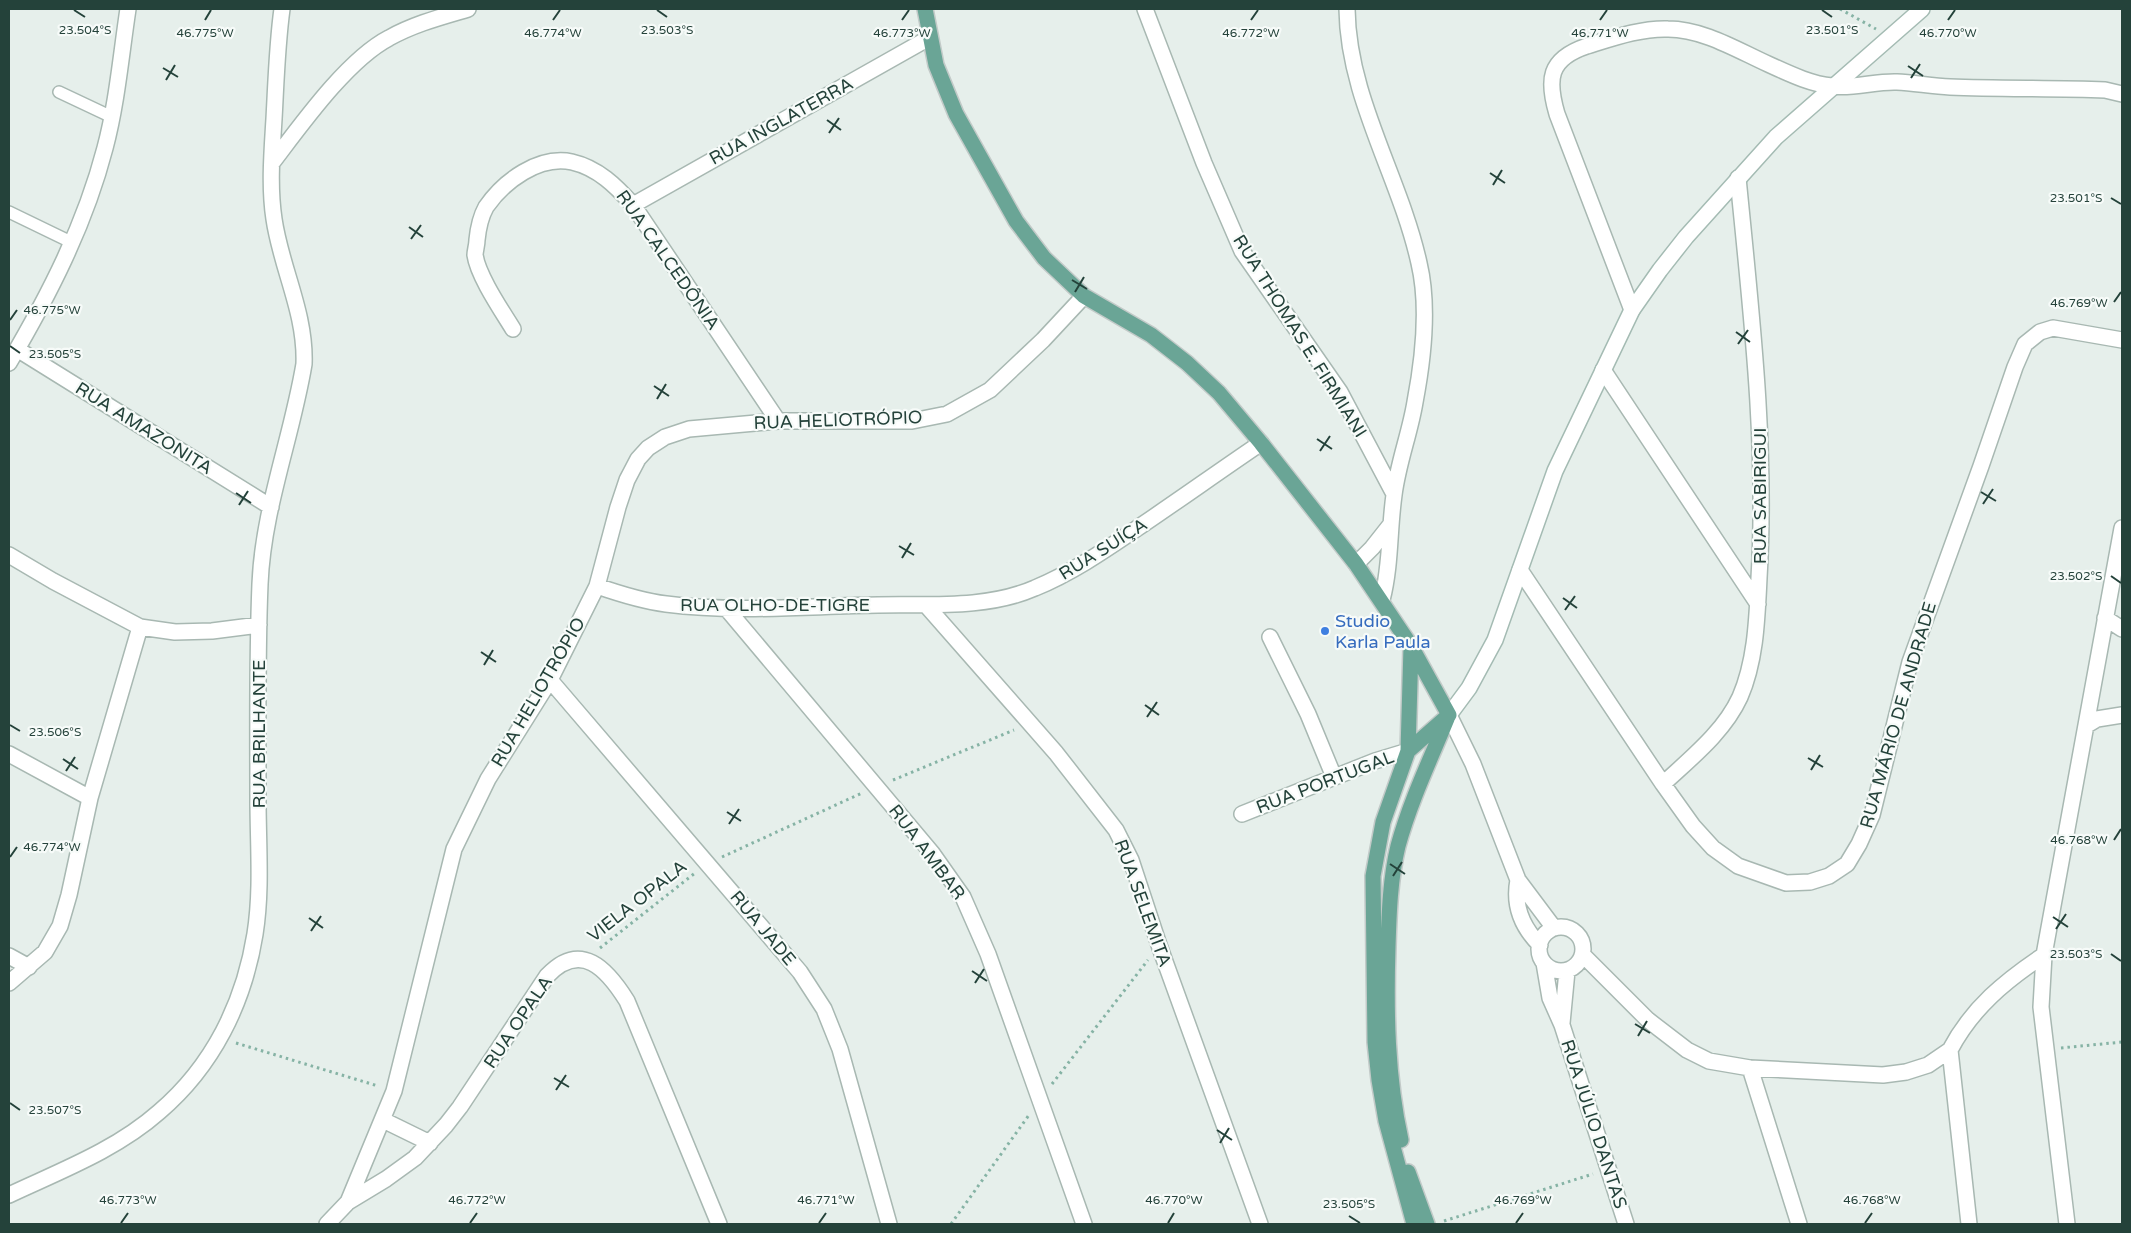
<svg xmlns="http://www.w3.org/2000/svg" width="2131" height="1233" font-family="'Varela Round',sans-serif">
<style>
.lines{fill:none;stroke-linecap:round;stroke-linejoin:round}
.service-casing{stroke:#a8b8b2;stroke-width:14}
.minor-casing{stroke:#a8b8b2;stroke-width:18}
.secondary-casing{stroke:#a4bbb3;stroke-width:18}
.primary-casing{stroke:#c2cac8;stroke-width:18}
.path{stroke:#86b3a5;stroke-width:3;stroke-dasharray:2.5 4;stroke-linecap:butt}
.service{stroke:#fff;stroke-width:11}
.minor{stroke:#fff;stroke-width:15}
.secondary{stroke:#fff;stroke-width:15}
.primary{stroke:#6aa596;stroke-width:15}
.ticks{fill:none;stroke:#24423a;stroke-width:2}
.shop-dot{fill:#3f7fe0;stroke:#f7fbf9;stroke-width:2}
.labels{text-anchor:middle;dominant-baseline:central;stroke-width:4.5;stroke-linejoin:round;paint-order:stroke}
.street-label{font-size:18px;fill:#24423a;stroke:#f7fbf9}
.shop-label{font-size:18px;fill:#366cbe;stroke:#f7fbf9;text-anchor:start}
.ticks-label{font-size:12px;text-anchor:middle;fill:#24423a;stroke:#f7fbf9;stroke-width:4.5;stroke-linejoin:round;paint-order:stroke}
</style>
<rect width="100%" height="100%" fill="#e6efeb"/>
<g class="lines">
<defs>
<path id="service" d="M59,92L112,117
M9,212L73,243"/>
<path id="minor" d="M1145,9L1204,163L1242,251L1340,392L1394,494
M1347,9C1348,98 1400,177 1419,263C1429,305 1423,360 1415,402C1410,433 1398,463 1394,495C1389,530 1391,565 1382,600
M272,163C301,125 347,60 389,38C414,24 441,17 468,9
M633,205L929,38
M1632,310L1557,114C1547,80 1548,59 1587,46C1613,38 1641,28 1668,29C1703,29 1737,50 1768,64C1788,73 1810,84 1832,86C1853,89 1876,81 1897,82C1914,83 1932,86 1950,87C2001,89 2053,88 2105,90L2122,94
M513,329C502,311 478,276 475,255C475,251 477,245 477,240C478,230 481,216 486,207C504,181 539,155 572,162C598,168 616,186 633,205L778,421
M17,349L271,507
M9,363C49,295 85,225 105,148C117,103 121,55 128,9
M1603,370L1758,604
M9,555L53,581L140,627L175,632L212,631L259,625
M1356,564L1372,548L1391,524
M1520,570L1663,784L1693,826L1713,848L1738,866L1786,883L1810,882L1829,876L1847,864L1859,844L1872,815L1910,662L1981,466L2015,367L2025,344L2040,332L2053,328L2122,340
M597,586C620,594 642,601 666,604C736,613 808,606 878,605C930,604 987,609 1035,588C1074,572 1108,548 1142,525C1182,498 1221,470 1261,443
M926,605L1056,753L1116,830L1131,860L1159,945L1260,1224
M726,608L932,853L963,897L988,954L1084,1224
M2105,618L2122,629
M1270,637L1308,714L1334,777
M550,680L800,972L824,1009L840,1049L889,1224
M1449,715L1473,764L1518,880L1554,928
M2087,725L2097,719L2122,715
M9,754L90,798
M1663,784C1691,758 1724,732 1740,697C1756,660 1757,618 1759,578C1767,444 1751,311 1738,178
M1242,814L1375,761L1408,751
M1518,880C1513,906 1522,927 1540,945
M1539 949a22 22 0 1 1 44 0a22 22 0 1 1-44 0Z
M1583,955L1648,1020L1687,1050L1709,1061L1750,1068L1883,1075L1906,1072L1928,1065L1950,1050
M9,956L29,967
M1544,963L1550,998L1562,1025L1626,1224
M9,983L45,952L60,926L69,895L90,798L140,627
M1562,1023L1567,971
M1750,1068L1799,1224
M383,1120L430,1143
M9,1195C60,1171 116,1150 159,1112C213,1066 244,1003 255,934C262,890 258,845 258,800C258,728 257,656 260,584C263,509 292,437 304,364C306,313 281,268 274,219C269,186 272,152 274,119C276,83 277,45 282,9
M348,1202L394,1091L454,849L488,779L550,680L597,586L618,507L627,480L638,459L648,448L665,437L689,429L778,421H912L947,414L990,390L1043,340L1084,296
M327,1224L348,1202L386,1179L415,1158L446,1125L460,1107L547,976C581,940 607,969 627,1001L719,1224
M1969,1224L1950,1050C1972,1008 2005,981 2044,955
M2067,1224L2041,1007L2044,955L2122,528"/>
<path id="secondary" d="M1449,715L1469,688L1495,640L1555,471L1632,310L1660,270L1686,237L1776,137L1922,9"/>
<path id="primary" d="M925,9L936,65L956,114L1016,221L1044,258L1084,296L1151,335L1187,363L1219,393L1261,443L1356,564L1411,646L1449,715
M1408,751L1411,647
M1401,1140C1387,1077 1386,1011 1388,947C1389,914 1390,879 1398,846C1410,802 1430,760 1447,719
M1408,1172L1427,1224
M1414,1224L1386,1121L1379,1080L1375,1042L1373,876L1383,822L1408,751L1449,715"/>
</defs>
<use href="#service" class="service-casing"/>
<use href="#minor" class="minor-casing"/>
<use href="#secondary" class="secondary-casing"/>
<use href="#primary" class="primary-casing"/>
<path class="path" d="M1840,9L1876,29
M893,780L1014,730
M722,857L862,793
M600,948L695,873
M236,1043L378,1086
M2061,1048L2122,1042
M1052,1084L1148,960
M1444,1221L1593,1174
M951,1224L1029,1115"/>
<use href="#service" class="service"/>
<use href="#minor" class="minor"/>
<use href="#secondary" class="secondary"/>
<use href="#primary" class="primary"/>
</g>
<path class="ticks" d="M74,10L85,17M657,10L667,17M1822,10L1832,17M205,20L211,10M553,20L560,10M902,20L909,10M1251,20L1258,10M1600,20L1607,10M1948,20L1955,10M1908,66L1923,76M163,68L178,77M1911,78L1920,64M166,80L175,65M827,120L841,130M829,133L839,118M1490,173L1505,183M1493,185L1502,170M2111,198L2121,204M409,227L423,237M411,239L421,225M1072,280L1087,289M1075,292L1084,277M2114,302L2121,292M10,320L17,310M1736,332L1750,342M1738,344L1748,330M10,346L20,353M654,386L669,396M657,399L666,384M1317,439L1332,449M1320,451L1330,436M1981,492L1996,501M236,493L251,503M1983,504L1993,489M239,505L248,491M899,546L914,555M902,558L911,543M2111,576L2121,583M1563,598L1577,608M1565,610L1575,596M481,652L496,662M484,665L493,650M1145,705L1159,715M1147,717L1157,702M10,725L20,731M1808,758L1823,767M63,759L78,769M1811,770L1820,755M66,771L75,757M727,812L741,821M729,824L739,809M2114,840L2121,829M10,857L17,847M1390,864L1405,874M1393,876L1402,862M2053,917L2068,927M309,918L323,928M2056,929L2066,914M311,931L321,916M2111,954L2121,961M972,971L987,981M975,983L984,969M1635,1024L1650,1033M1638,1036L1647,1021M554,1078L569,1087M556,1090L566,1075M10,1103L20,1110M1217,1130L1232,1140M1220,1143L1229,1128M1349,1216L1360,1223M121,1223L128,1213M470,1223L477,1213M819,1223L826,1213M1168,1223L1174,1213M1516,1223L1523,1213M1865,1223L1872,1213"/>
<circle class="shop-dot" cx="1325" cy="631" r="5"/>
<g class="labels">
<g class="street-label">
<text transform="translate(781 121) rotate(-29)">RUA INGLATERRA</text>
<text transform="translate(668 260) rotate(55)">RUA CALCEDÔNIA</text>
<text transform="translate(1300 336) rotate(58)">RUA THOMAS E. FIRMIANI</text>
<text transform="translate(838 420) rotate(-2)">RUA HELIOTRÓPIO</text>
<text transform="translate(144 428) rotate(32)">RUA AMAZONITA</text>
<text transform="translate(1760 496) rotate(-90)">RUA SABIRIGUI</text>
<text transform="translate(1103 549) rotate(-32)">RUA SUÍÇA</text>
<text x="775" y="605">RUA OLHO-DE-TIGRE</text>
<text transform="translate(538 692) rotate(-60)">RUA HELIOTRÓPIO</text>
<text transform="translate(1898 715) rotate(-74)">RUA MÁRIO DE ANDRADE</text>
<text transform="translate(259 734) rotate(-90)">RUA BRILHANTE</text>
<text transform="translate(1325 782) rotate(-21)">RUA PORTUGAL</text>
<text transform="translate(927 852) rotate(53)">RUA AMBAR</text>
<text transform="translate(637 901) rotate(-38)">VIELA OPALA</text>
<text transform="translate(1143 903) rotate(70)">RUA SELEMITA</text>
<text transform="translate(763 928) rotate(50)">RUA JADE</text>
<text transform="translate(518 1022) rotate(-56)">RUA OPALA</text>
<text transform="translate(1594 1124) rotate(72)">RUA JÚLIO DANTAS</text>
</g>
<g class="shop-label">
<text x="1335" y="621">Studio<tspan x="1335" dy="21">Karla Paula</tspan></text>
</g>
</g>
<g class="ticks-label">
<text x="85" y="34">23.504°S</text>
<text x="667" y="34">23.503°S</text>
<text x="1832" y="34">23.501°S</text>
<text x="902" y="37">46.773°W</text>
<text x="1600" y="37">46.771°W</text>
<text x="205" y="37">46.775°W</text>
<text x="553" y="37">46.774°W</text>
<text x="1251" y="37">46.772°W</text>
<text x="1948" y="37">46.770°W</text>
<text x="2076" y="202">23.501°S</text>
<text x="2079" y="307">46.769°W</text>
<text x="52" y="314">46.775°W</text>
<text x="55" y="358">23.505°S</text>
<text x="2076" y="580">23.502°S</text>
<text x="55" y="736">23.506°S</text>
<text x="2079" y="844">46.768°W</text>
<text x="52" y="851">46.774°W</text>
<text x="2076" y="958">23.503°S</text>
<text x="55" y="1114">23.507°S</text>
<text x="128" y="1204">46.773°W</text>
<text x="477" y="1204">46.772°W</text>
<text x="826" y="1204">46.771°W</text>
<text x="1174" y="1204">46.770°W</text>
<text x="1523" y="1204">46.769°W</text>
<text x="1872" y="1204">46.768°W</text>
<text x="1349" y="1208">23.505°S</text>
</g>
<rect width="2131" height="1233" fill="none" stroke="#24423a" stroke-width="20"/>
</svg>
